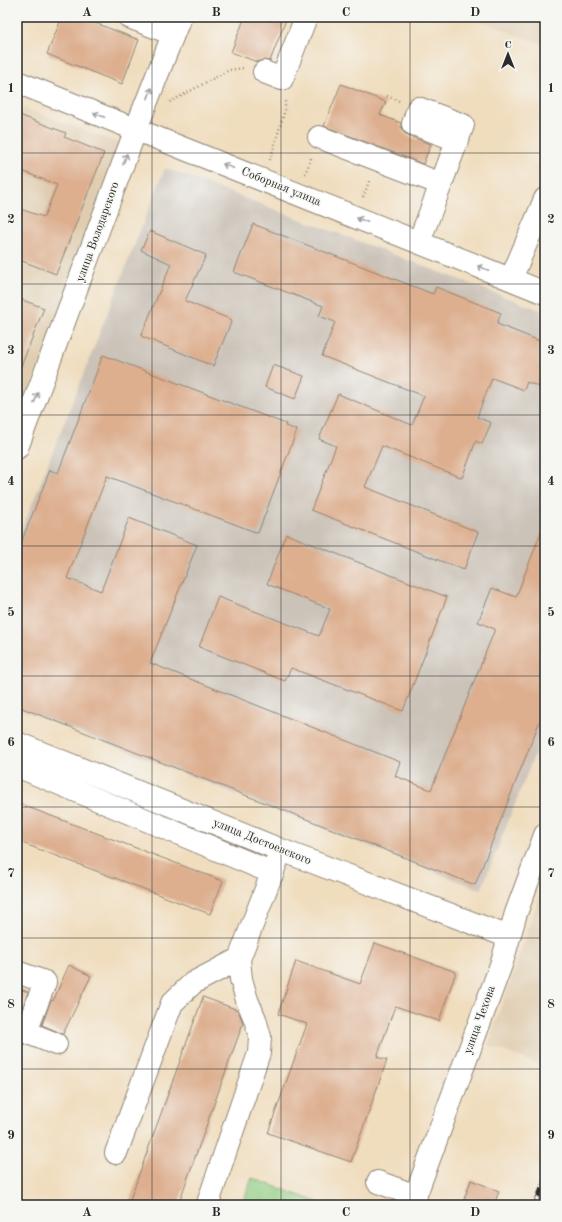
<svg xmlns="http://www.w3.org/2000/svg" width="562" height="1222" font-family="'Old Standard TT',serif">
<style>
.built{fill:#e0cdb1}
.industrial{fill:#cbc2b8}
.green{fill:#92cd81;stroke:#5e7c56}
.building{fill:#ddaf8f}
.lines{fill:none;stroke-linecap:round;stroke-linejoin:round}
.minor-casing{stroke:#8e8474;stroke-width:24}
.path{stroke:#8e8474;stroke-width:2.5;stroke-dasharray:1 3;stroke-linecap:butt}
.minor{stroke:#fff;stroke-width:22}
.rail-casing{stroke:#2b2b2b;stroke-width:4.5}
.rail{stroke:#f6f6f2;stroke-width:3;stroke-dasharray:9;stroke-linecap:butt}
.oneway{stroke:#a0a0a0}
.grid{fill:none;stroke:#2b2b2b;stroke-width:1;stroke-opacity:0.55}
.labels{text-anchor:middle;dominant-baseline:central;stroke-width:3;stroke-linejoin:round;paint-order:stroke}
.street-label{font-size:12px;fill:#2b2b2b;stroke:#f6f6f2}
.neatline{fill:none;stroke:#2b2b2b;stroke-width:1.5}
.grid-label{font-size:13px;text-anchor:middle;font-weight:bold;fill:#2b2b2b}
</style>
<rect width="100%" height="100%" fill="#f6f6f2"/>
<filter id="ink" filterUnits="userSpaceOnUse"><feTurbulence type="fractalNoise" baseFrequency=".025" numOctaves="2"/><feDisplacementMap in="SourceGraphic" scale="8" xChannelSelector="R" yChannelSelector="G"/><feConvolveMatrix kernelMatrix="1 2 1 2 8 2 1 2 1" color-interpolation-filters="sRGB"/></filter>
<filter id="wash" filterUnits="userSpaceOnUse"><feTurbulence type="fractalNoise" baseFrequency=".012" numOctaves="4" result="noise"/><feDisplacementMap in="SourceGraphic" scale="16" xChannelSelector="R" yChannelSelector="G"/><feGaussianBlur stdDeviation="0.9" result="paint"/><feColorMatrix in="noise" values="0 0 0 0 0 0 0 0 0 0 0 0 0 0 0 0 0 1.4 0 .05"/><feComposite in="paint" operator="in"/></filter>
<g filter="url(#wash)">
<rect width="100%" height="100%" fill="#f0ddbe"/>
<path class="built" d="M472,17H545V46Z
M17,106L122,144L17,427Z
M545,881V1067L488,1045Z"/>
<path class="industrial" d="M165,168L545,312V728L481,890L17,708V542Z"/>
<path class="green" d="M252,1178L325,1205H242Z"/>
<g id="blocks">
<path class="building" d="M62,17H80L139,40L122,84L47,54Z
M245,17H287L270,61L262,60L257,62L231,52Z
M341,84L386,102L380,115L401,123V127L403,132L408,136L431,144L423,164L324,126Z
M17,114L66,133L64,137L104,153L56,274L17,259V208L44,217L57,185L17,169Z
M253,224L433,294L436,287L501,313L497,324L545,343V389L527,382L524,390L492,378L477,417L491,423L482,444L476,441L462,478L382,446L365,487L478,532L464,570L311,510L336,446L319,439L338,394L412,425L424,396L322,356L335,322L319,316L323,306L234,272Z
M150,231L206,255L185,301L232,320L213,366L141,336L171,264L141,250Z
M17,298L44,308L18,374H17Z
M103,355L286,424L285,426L297,430L258,533L107,476L67,578L101,591L129,518L197,545L150,663L400,762L395,776L431,790L495,629L478,622L492,588L516,597L544,525H545V708L475,885L17,706V553L50,470L58,473Z
M273,365L304,376L295,399L265,387Z
M286,534L447,597L403,711L291,668L285,681L199,647L218,597L319,636L330,609L267,584Z
M17,803L223,881L210,914L17,841Z
M375,943L456,972L439,1021L395,1006L377,1057L387,1060L351,1162L268,1133L307,1024L278,1014L296,961L360,984Z
M69,965L91,976L63,1034L42,1025L51,1000L53,1001Z
M17,988L28,992L20,1014L17,1013Z
M203,997L238,1010L243,1023L178,1205H128Z
M471,1180L499,1191L494,1205H462Z"/>
</g>
</g>
<g filter="url(#ink)">
<use href="#blocks" fill-opacity="0" stroke="#8e8474" stroke-width="1"/>
<g class="lines">
<defs>
<path id="minor" d="M129,17L173,34
M264,72L282,79L306,17
M17,82L545,293
M319,137L441,184L419,242
M441,184L463,125L418,108L413,124L457,140
M511,279L545,199
M17,448L136,129L180,17
M17,743L281,850L509,937
M17,766L273,873
M17,972L45,982L26,1032L56,1044
M116,1153L172,1003L193,983L239,959
M378,1182L416,1196
M210,1205L209,1200L259,1053L260,1037L255,1019L247,1000L241,979L239,959L281,850
M412,1205L502,962L516,913L545,835"/>
</defs>
<use href="#minor" class="minor-casing"/>
<path class="path" d="M387,96L399,101
M170,102L229,70L244,68
M270,160L285,110V99
M305,174L312,156
M363,197L370,179"/>
<use href="#minor" class="minor"/>
<defs>
<path id="rail" d="M535,1205L545,1180"/>
</defs>
<use href="#rail" class="rail-casing"/>
<use href="#rail" class="rail"/>
</g>
<defs><path id="oneway-shaft" d="M-6 0H5M1.5-3L5.5 0L1.5 3" fill="none" stroke-width="1.6" stroke-linecap="round" stroke-linejoin="round"/></defs>
<g class="oneway">
<use href="#oneway-shaft" transform="translate(150 93) rotate(-69)"/>
<use href="#oneway-shaft" transform="translate(99 115) rotate(-158)"/>
<use href="#oneway-shaft" transform="translate(125 159) rotate(-70)"/>
<use href="#oneway-shaft" transform="translate(228 166) rotate(-158)"/>
<use href="#oneway-shaft" transform="translate(362 220) rotate(-158)"/>
<use href="#oneway-shaft" transform="translate(483 268) rotate(-158)"/>
<use href="#oneway-shaft" transform="translate(36 398) rotate(-70)"/>
</g>
</g>
<path class="grid" d="M152,17V1205M281,17V1205M410,17V1205M17,153H545M17,284H545M17,415H545M17,546H545M17,676H545M17,807H545M17,938H545M17,1069H545"/>
<g class="labels">
<g class="street-label">
<text transform="translate(281 187) rotate(22)">Соборная улица</text>
<text transform="translate(98 232) rotate(-70)">улица Володарского</text>
<text transform="translate(262 842) rotate(22)">улица Достоевского</text>
<text transform="translate(480 1020) rotate(-70)">улица Чехова</text>
</g>
</g>
<rect width="562" height="1222" fill="none" stroke="#f6f6f2" stroke-width="44"/>
<g transform="translate(508 54)" stroke="#f6f6f2" stroke-width="3" paint-order="stroke">
<path d="M0-3L7 15L0 10L-7 15Z" fill="#2b2b2b"/>
<text y="-6" font-size="11" font-weight="bold" text-anchor="middle" fill="#2b2b2b">С</text>
</g>
<rect x="22" y="22" width="518" height="1178" class="neatline"/>
<g class="grid-label">
<text x="87" y="16">A</text>
<text x="216" y="16">B</text>
<text x="346" y="16">C</text>
<text x="475" y="16">D</text>
<text x="11" y="92">1</text>
<text x="551" y="92">1</text>
<text x="11" y="223">2</text>
<text x="551" y="223">2</text>
<text x="11" y="354">3</text>
<text x="551" y="354">3</text>
<text x="11" y="485">4</text>
<text x="551" y="485">4</text>
<text x="11" y="616">5</text>
<text x="551" y="616">5</text>
<text x="11" y="746">6</text>
<text x="551" y="746">6</text>
<text x="11" y="877">7</text>
<text x="551" y="877">7</text>
<text x="11" y="1008">8</text>
<text x="551" y="1008">8</text>
<text x="11" y="1139">9</text>
<text x="551" y="1139">9</text>
<text x="87" y="1216">A</text>
<text x="216" y="1216">B</text>
<text x="346" y="1216">C</text>
<text x="475" y="1216">D</text>
</g>
</svg>
